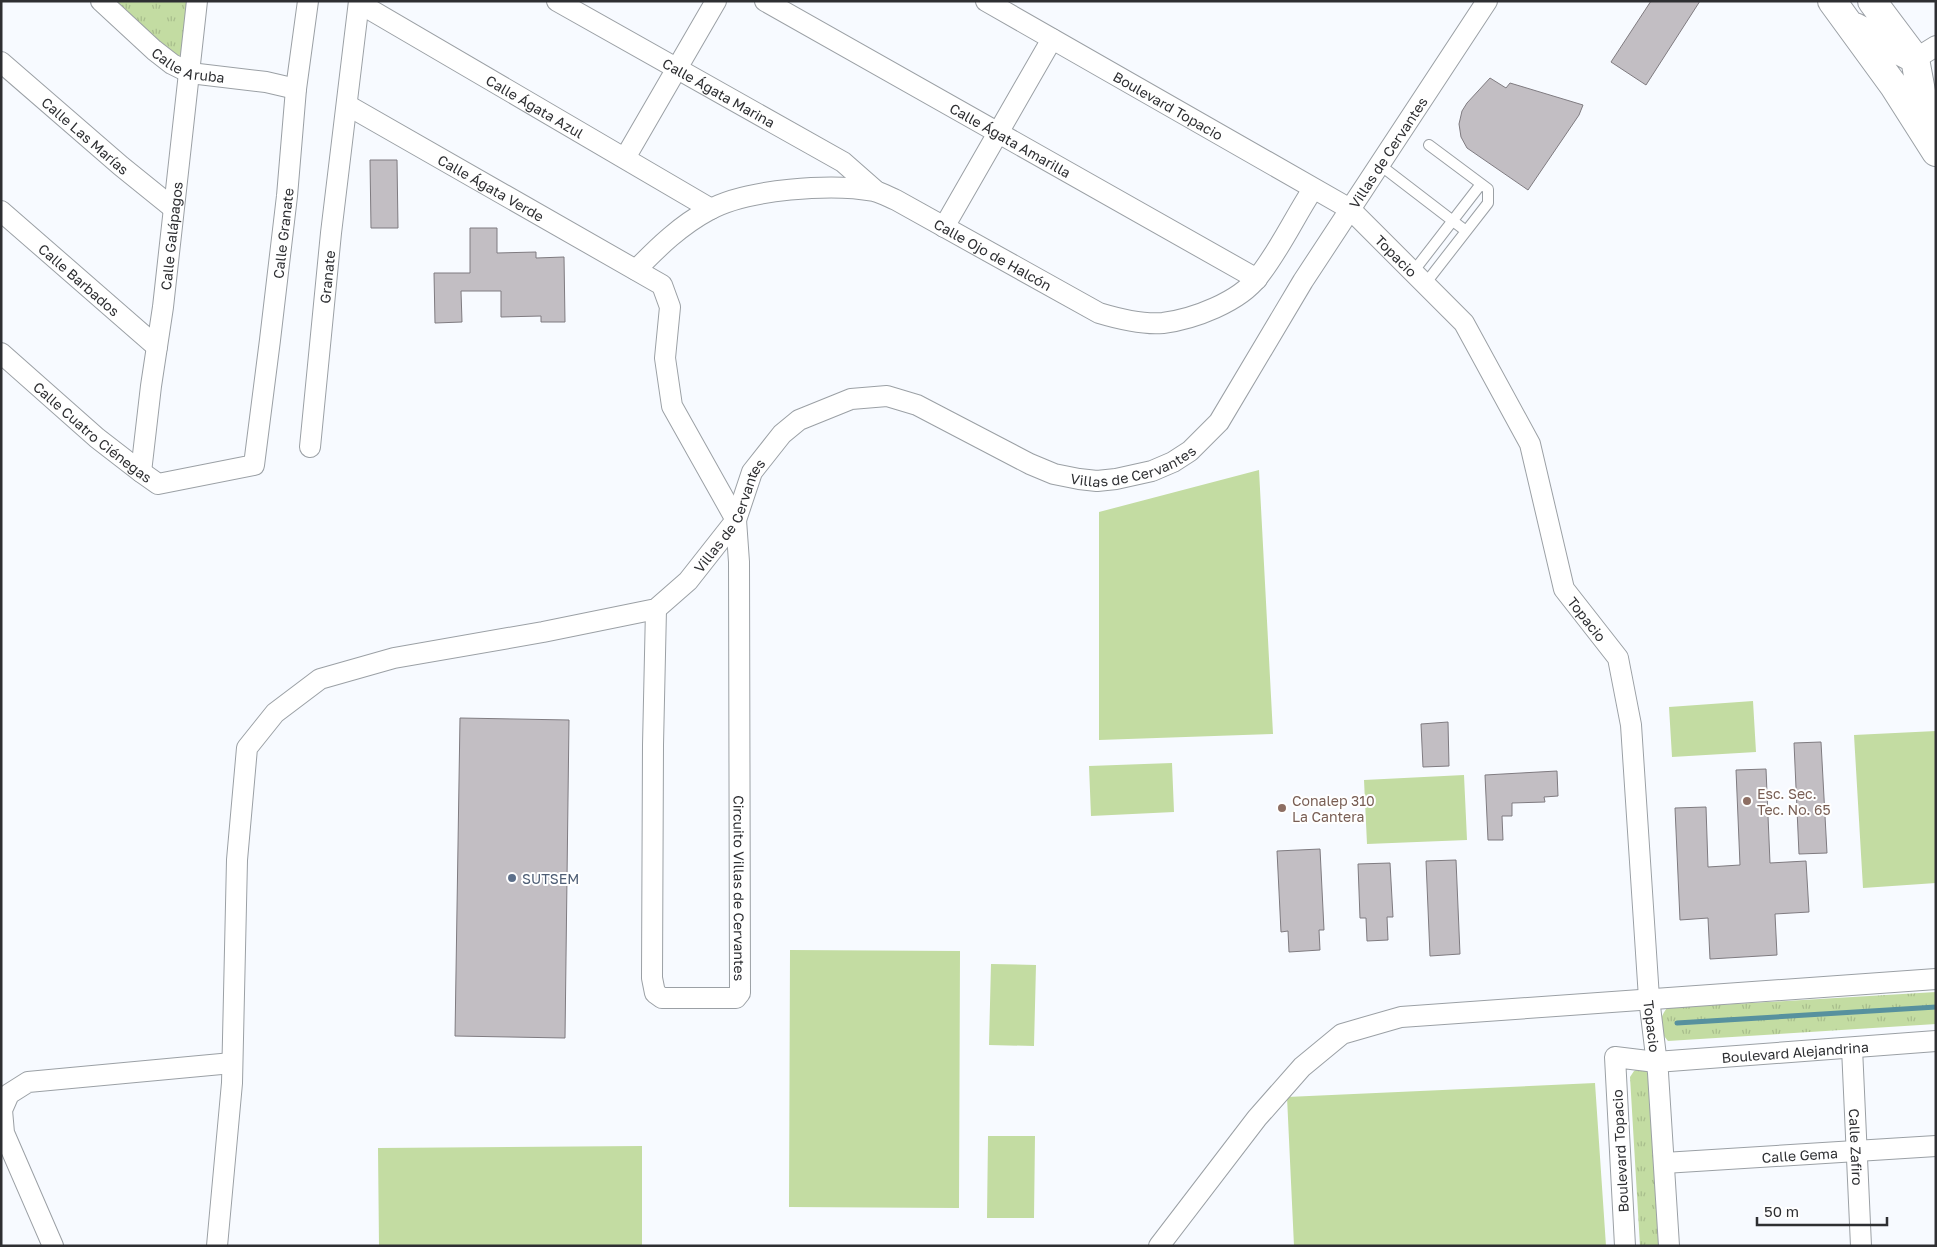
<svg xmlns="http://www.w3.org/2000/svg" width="1937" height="1247" font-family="'Golos Text',sans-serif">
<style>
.grass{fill:url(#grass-tufts)}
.garden{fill:#c3dca2}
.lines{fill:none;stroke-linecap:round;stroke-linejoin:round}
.stream{stroke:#57919e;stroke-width:5}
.building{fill:#c2bec3;stroke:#7f7b80}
.service-casing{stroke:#9ba0a5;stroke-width:12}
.minor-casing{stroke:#9ba0a5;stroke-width:22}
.primary-casing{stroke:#9ba0a5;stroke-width:30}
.service{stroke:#fff;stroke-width:10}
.minor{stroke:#fff;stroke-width:20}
.primary{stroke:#fff;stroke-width:28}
.education-dot{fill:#8d6e63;stroke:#fff;stroke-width:2}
.service-dot{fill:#5c6f8a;stroke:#fff;stroke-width:2}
.labels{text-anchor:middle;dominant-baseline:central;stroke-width:4;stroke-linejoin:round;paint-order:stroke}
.street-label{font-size:14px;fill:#2e2f32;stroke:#fff}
.education-label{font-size:14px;fill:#785e54;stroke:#fff;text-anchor:start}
.service-label{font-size:14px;fill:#4e5e75;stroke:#fff;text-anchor:start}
</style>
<defs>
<pattern id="grass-tufts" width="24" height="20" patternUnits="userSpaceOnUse" patternTransform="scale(1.25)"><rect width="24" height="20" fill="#c3dca2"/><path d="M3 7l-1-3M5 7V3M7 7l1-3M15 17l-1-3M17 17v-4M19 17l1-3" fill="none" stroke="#a8bd8c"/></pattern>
</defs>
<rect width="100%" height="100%" fill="#f7faff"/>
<path class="grass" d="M114,1H189L183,54L177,57Z
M1936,992V1024L1668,1041C1658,1030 1658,1020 1667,1008Z
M1640,1068L1645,1070L1650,1076L1660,1246H1640L1630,1077L1634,1071Z"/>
<path class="garden" d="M1259,470L1273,734L1099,740V512Z
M1753,701L1756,752L1672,757L1669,707Z
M1936,731V883L1863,888L1854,735Z
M1172,763L1174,812L1091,816L1089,766Z
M1464,775L1467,840L1367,844L1364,780Z
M790,950L960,951L959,1208L789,1207Z
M991,964L1036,965L1034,1046L989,1045Z
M1595,1083L1606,1246H1294L1287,1097Z
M988,1136H1035L1034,1218H987Z
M642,1146V1246H379L378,1148Z"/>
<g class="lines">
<path class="stream" d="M1677,1023L1936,1007"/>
</g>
<path class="building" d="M1651,1H1700L1646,85L1611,62Z
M1490,78L1506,88L1510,83L1583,105L1579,115L1528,190L1467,148L1461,137L1459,124L1462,111L1467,103Z
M370,160H397L398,228H371Z
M470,228H497V253L536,252V258L564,257L565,322H541V316L501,317V291H461L462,322L435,323L434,273H470Z
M460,718L569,720L565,1038L455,1036Z
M1448,722L1449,766L1423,767L1421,724Z
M1821,742L1827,853L1799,854L1794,743Z
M1766,769L1770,863L1806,861L1809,912L1775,914L1777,955L1710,959L1708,918L1680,920L1675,808L1706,807L1708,867L1740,865L1736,770Z
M1557,771L1558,796L1544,797L1545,802L1512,803V816H1502L1503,840H1488L1485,775Z
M1320,849L1324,930H1319L1320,950L1289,952L1288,931L1281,932L1277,851Z
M1456,860L1460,954L1430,956L1426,861Z
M1390,863L1393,917H1387L1388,940L1367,941L1366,918H1360L1358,864Z"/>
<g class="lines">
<defs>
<path id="service" d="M1380,165L1466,231
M1413,272L1481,184
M1425,284L1488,203V189L1429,145"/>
<g id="minor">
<path id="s1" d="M101,1L154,50L172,64L190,73L266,82L296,89"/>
<path id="s2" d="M557,1L843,162L876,191"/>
<path id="s3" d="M765,1L1257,279"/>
<path id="s4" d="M986,1L1350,209L1464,323L1530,444L1564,589L1618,658L1631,725L1649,998L1658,1073L1669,1246"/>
<path id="s5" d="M359,3L711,209"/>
<path d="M1915,59L1936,46"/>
<path id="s6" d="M1,62L121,166L173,208"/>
<path id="s7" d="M347,105L662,285L670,307L665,358L672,406L736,520L739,562L740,993L736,998H662L655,993L652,978L653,745L656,609"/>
<path d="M625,158L716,1"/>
<path id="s8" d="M1,211L157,347"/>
<path d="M944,227L1052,39"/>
<path id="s9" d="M636,270C658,247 681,225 709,210C747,189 832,183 874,191C882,193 889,197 896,200L1099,313C1119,319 1142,325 1163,323C1194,319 1239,302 1258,277C1279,251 1294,218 1313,189"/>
<path id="s10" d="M1,353L97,438L141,472L158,484L254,465L270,340L287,196L296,89L308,1"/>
<path id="s11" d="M310,447L331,233L359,1"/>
<path id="s12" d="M141,472L151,386L163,307L197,1"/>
<path id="s13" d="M1852,1048L1861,1246"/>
<path id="s14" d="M1664,1163L1936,1146"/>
<path d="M53,1246L4,1133L2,1110L9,1094L28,1082L232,1063"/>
<path id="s15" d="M217,1246L232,1083L237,860L247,748L275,713L320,679L394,658L543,632L656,609L688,581L736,520L752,472L782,434L799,420L851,399L887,396L917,405L1030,464L1054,474L1079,479L1097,481L1116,479L1152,471L1173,462L1190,451L1219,422L1303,281L1487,1"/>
<path d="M1159,1246L1257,1118L1302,1067L1342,1034L1401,1017L1936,979"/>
<path id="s16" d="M1625,1246L1615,1057L1656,1062L1936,1041"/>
</g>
<path id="primary" d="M1832,1L1894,86L1936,152
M1872,1L1911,53
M1855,27L1915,59L1928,129"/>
</defs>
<use href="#service" class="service-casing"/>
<use href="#minor" class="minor-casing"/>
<use href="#primary" class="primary-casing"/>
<use href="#service" class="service"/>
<use href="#minor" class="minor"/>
<use href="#primary" class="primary"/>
</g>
<g class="education-dot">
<circle cx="1747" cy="801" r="5"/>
<circle cx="1282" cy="808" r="5"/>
</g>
<circle class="service-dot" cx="512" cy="878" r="5"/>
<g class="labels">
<g class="street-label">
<text stroke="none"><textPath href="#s1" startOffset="111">Calle Aruba</textPath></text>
<text stroke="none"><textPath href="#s2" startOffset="186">Calle Ágata Marina</textPath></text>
<text stroke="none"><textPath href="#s5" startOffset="204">Calle Ágata Azul</textPath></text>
<text stroke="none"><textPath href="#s4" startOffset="210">Boulevard Topacio</textPath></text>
<text stroke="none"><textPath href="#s6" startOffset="112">Calle Las Marías</textPath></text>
<text stroke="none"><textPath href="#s3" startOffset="282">Calle Ágata Amarilla</textPath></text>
<text stroke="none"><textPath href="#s15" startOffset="1964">Villas de Cervantes</textPath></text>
<text stroke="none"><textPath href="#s7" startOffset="166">Calle Ágata Verde</textPath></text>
<text stroke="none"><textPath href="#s10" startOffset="536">Calle Granate</textPath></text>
<text stroke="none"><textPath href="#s12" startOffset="238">Calle Galápagos</textPath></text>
<text stroke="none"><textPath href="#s9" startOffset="398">Calle Ojo de Halcón</textPath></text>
<text stroke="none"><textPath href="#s4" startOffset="485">Topacio</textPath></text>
<text stroke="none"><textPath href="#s11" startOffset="171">Granate</textPath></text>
<text stroke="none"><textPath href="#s8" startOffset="104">Calle Barbados</textPath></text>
<text stroke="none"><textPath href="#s10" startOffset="121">Calle Cuatro Ciénegas</textPath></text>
<text stroke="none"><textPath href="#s15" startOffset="1544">Villas de Cervantes</textPath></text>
<text stroke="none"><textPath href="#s15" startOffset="1065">Villas de Cervantes</textPath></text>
<text stroke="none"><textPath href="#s4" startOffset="905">Topacio</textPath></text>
<text stroke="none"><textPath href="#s7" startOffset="985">Circuito Villas de Cervantes</textPath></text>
<text stroke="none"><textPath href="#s4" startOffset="1325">Topacio</textPath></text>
<text stroke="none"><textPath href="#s16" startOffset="370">Boulevard Alejandrina</textPath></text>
<text stroke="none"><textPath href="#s13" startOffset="99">Calle Zafiro</textPath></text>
<text transform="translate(1620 1151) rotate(-93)">Boulevard Topacio</text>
<text stroke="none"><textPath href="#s14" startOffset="136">Calle Gema</textPath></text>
</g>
<g class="education-label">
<text x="1757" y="793">Esc. Sec.<tspan x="1757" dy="16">Tec. No. 65</tspan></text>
<text x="1292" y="800">Conalep 310<tspan x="1292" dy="16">La Cantera</tspan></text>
</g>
<g class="service-label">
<text x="522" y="878">SUTSEM</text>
</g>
</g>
<rect width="1937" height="1247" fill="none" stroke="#2e2f32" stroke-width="5"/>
<path d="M1757 1217v8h130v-8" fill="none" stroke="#2e2f32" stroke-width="2.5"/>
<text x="1764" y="1217" font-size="15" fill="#2e2f32" stroke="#ffffff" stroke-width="4" paint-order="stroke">50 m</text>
</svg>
